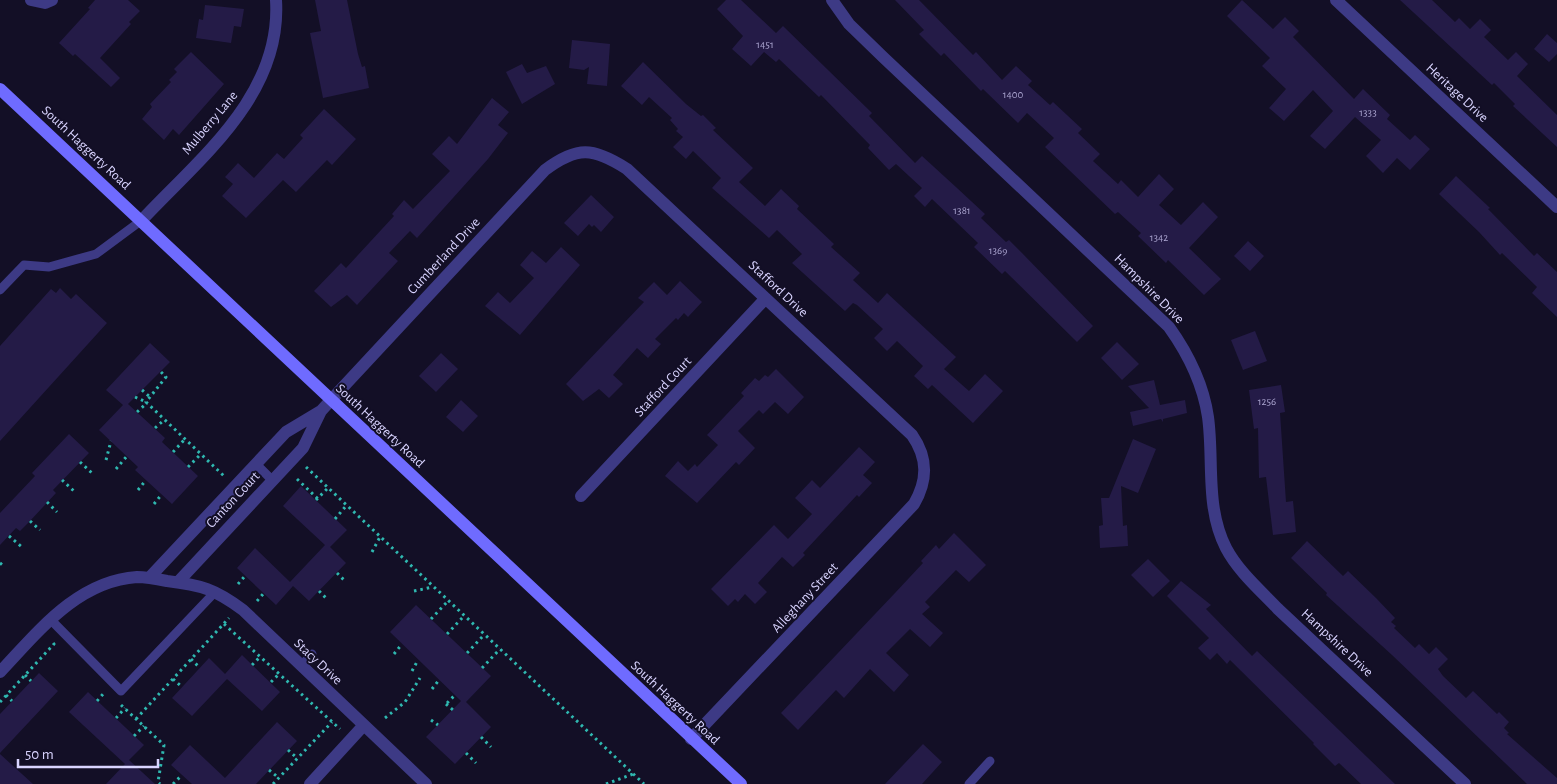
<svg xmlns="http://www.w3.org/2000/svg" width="1557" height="784" font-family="'Alegreya Sans',sans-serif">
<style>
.building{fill:#241b47}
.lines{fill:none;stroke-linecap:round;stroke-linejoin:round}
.path{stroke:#2fb8b0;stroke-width:3;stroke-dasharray:2.5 4;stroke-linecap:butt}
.lane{stroke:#3d3a85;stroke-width:9}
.street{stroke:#3d3a85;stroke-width:12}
.secondary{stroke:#6f6bff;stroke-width:12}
.labels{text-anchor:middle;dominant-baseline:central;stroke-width:4;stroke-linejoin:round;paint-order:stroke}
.number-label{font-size:11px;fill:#aca6d1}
.street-label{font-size:14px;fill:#d9d4ff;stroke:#130f26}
</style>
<rect width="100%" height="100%" fill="#130f26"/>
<path class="building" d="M95,0H128L140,11L129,22L131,24L100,58L120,78L111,87L75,54L73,56L59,43L90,9L88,8Z
M315,0H347L358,54L362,67L365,66L369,88L323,98L310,33L321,31Z
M726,0H741L776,33L783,26L872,113L869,116L915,163L922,156L957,188L985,214L981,218L1006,242L1009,240L1022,253L1093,326L1077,342L1005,271L1002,274L974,247L978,243L932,199L925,207L914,196L922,188L896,164L889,170L868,148L870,145L821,95L819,97L779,59L776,62L764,52L751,66L732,49L743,36L717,9Z
M895,0H919L973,55L976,52L1002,80L1016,66L1032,81L1028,85L1050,105L1053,102L1082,129L1078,133L1100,154L1093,161L1118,184L1121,180L1138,197L1159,174L1174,189L1159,205L1181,225L1203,202L1218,217L1189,248L1221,279L1204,295L1168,260L1166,263L1138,236L1141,233L1118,212L1115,214L1045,147L1054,138L1027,113L1018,123L983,89L981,91L944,53L941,56L919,34L924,30Z
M1242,0L1273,29L1285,17L1299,31L1293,37L1354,99L1363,89L1390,115L1387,119L1410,140L1415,135L1430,149L1410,170L1397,158L1383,173L1366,156L1381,140L1355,117L1325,149L1310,136L1333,111L1313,90L1284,121L1269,108L1286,89L1262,66L1270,58L1227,16Z
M1400,0H1432L1455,22L1459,18L1470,29L1480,19L1491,30L1484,37L1508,60L1516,52L1528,64L1517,76L1557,115V147L1513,106L1515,104L1494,83L1492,85Z
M205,5L244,9L241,27L234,26L231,43L196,38L199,19L203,20Z
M1547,34L1557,43V54L1549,62L1534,49Z
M572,40L610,44L607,86L587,84L589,67L584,70L569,68Z
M191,52L224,84L179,135L173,129L164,140L142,119L152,107L150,104L171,82L169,80L177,72L174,69Z
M643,62L686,104L701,116L703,115L716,128L713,130L753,168L739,182L765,206L781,189L799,206L797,209L834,244L831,247L860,273L853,280L878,303L887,293L956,357L944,369L969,391L985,374L1003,391L973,423L932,385L928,389L914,376L923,366L897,341L887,351L874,338L883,329L857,305L853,303L845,311L792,263L802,254L777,230L769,238L712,188L721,178L693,151L686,159L673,147L683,137L676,131L678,129L670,120L672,118L649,97L642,105L621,86Z
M522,64L527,73L546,66L555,84L522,104L506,72Z
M492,98L509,112L498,125L508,133L488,159L417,238L410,231L389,253L398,261L357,305L347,295L331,307L314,291L341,263L346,268L394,216L392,214L404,200L413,209L450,171L432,154L449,136L457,144Z
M324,109L356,139L332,165L327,160L296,192L283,180L246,218L222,196L233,184L225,177L238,163L254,178L277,153L284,159L303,138L300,135Z
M1456,176L1490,208L1488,209L1534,256L1537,253L1557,272V317L1532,293L1537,287L1502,253L1500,255L1479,232L1439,194Z
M591,195L614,217L601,232L594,225L592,227L589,224L578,236L564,223Z
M1248,241L1264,256L1250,271L1234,256Z
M561,247L580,265L520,335L485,306L498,292L510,303L534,278L520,265L532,251L546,263Z
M680,281L702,302L688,317L684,313L678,320L676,318L655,339L661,344L648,358L637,348L613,375L623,384L609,398L599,389L583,401L566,384L644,302L638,298L654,282L667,295Z
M60,288L71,299L76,294L107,323L0,441V346L51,289L56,293Z
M1255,331L1267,361L1243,370L1231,340Z
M1117,342L1139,364L1122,380L1101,358Z
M150,343L170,362L128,404L165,438L162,442L198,476L172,504L135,470L138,467L99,430L123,405L106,390Z
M441,353L458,369L436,392L419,376Z
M776,369L804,397L788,414L775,402L763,414L759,410L738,431L755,448L739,465L736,462L697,503L665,476L678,461L688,471L695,464L697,467L718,445L707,435L744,396L741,393L755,378L759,381L765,375L768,377Z
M1154,380L1160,405L1185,400L1187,413L1163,419V422L1161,419L1133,426L1130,412L1149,408L1128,386Z
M1281,385L1285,412L1280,413L1286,502L1293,501L1296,532L1273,535L1266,477L1259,478L1258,428L1254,429L1249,390Z
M461,400L478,416L463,432L446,417Z
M69,434L89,453L53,490L56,493L30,521L20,531L16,528L0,545V513L35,476L32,473Z
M1133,439L1156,449L1138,493L1121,486L1123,526L1127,525L1128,546L1100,548L1099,526L1103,525L1101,498H1109Z
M859,447L875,462L863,475L872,483L859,497L857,495L803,553L805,555L793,567L782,557L758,583L767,592L755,604L745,594L738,602L735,599L728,606L711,589L774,525L788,539L812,514L795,498L812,480L820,488Z
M301,486L347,530L330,547L346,563L309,601L293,586L276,605L237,568L255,548L290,582L325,545L283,506Z
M954,533L986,565L969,582L956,570L925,602L930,607L922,614L943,633L930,647L910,629L886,653L909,675L894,692L870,669L844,698L836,690L798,730L781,713L895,593L923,563L921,561L936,545L939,549Z
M1307,541L1343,576L1348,571L1376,598L1395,618L1391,622L1396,626L1394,628L1415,648L1419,644L1429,654L1436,647L1448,659L1438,669L1443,676L1466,698L1473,691L1497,714L1499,712L1509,722L1504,728L1509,733L1507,734L1557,778V784H1527L1392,655L1326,595L1327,593L1291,558Z
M1148,559L1170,581L1153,597L1131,575Z
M1181,581L1211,605L1206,609L1252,656L1257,651L1395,784H1361L1339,763L1335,766L1313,744L1314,743L1230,660L1227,664L1217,653L1210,660L1198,648L1209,638L1167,596Z
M416,605L491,676L466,702L491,727L455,764L426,737L461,701L390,632Z
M242,655L280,692L262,711L227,679L192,716L172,698L209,658L225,674Z
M39,673L58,691L0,753V714Z
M88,692L144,745L129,760L155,784H106L125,764L69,712Z
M277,722L297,741L256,784H192L171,765L190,745L225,778Z
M923,744L942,762L922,784H885Z
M0,754L33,784H0Z"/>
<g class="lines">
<path class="path" d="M161,372L166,377L146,402L224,476
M142,390L150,397
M135,397L146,402
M137,412L147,403
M155,428L164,420
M173,452L185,439
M106,460L111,441
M80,462L93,474
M188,467L201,454
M306,467L644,784
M116,469L127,456
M297,479L318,499
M62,480L75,492
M138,490L146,480
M316,500L328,488
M47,502L57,512
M154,504L162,494
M335,519L346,506
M30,521L40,530
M9,536L23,548
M372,552L380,537
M0,563L5,567
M337,573L345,581
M238,584L245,576
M319,591L328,600
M414,591L433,587
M257,601L264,593
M431,619L448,601
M224,624L340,729
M447,634L464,616
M467,653L484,635
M394,654L402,644
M191,659L200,668
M252,665L260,657
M482,668L500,649
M412,671L418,660
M25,675L31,681
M173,679L182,687
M271,682L279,674
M432,689L439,680
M6,695L12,701
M97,701L104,693
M0,702L54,644L52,642
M447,703L455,695
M446,704L453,710
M121,705L164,745L158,782L160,784
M116,718L125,708
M385,718L405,702L420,678
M136,719L229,618
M431,720L438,725
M134,736L144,726
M481,737L491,747
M288,750L297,758
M466,753L476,763
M269,770L279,778
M173,784L182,775
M273,784L332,722
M606,784L633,774"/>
<path class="lane" d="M0,290L24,265L49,267L96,254L142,220
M256,464L272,480
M50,619L121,691L215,592
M301,666L312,654
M969,784L990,761"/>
<path class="street" d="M31,0L45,3L52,0
M832,0L849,24L883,57L1169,327C1189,355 1203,383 1208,417C1214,460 1205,507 1226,548C1238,571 1260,590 1278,609L1465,784
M1336,0L1557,207
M142,220C200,158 282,95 276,0
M581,496L765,299
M149,578L286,432L321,411
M178,582L303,448L321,411L331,400L545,170C577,146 593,147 627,169L912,435C928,458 928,480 914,504L691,739
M0,672C38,632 77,581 137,577C147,577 157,579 167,581C201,585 215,589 243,610L426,784
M310,784L364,725"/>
<path class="secondary" d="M0,89L741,784"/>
</g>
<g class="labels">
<g class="number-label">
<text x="765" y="44">1451</text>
<text x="1013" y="94">1400</text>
<text x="1368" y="112">1333</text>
<text x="962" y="210">1381</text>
<text x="1159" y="237">1342</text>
<text x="998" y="250">1369</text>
<text x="1267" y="401">1256</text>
</g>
<g class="street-label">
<text transform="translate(1457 93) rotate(43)">Heritage Drive</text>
<text transform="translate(210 123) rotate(-50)">Mulberry Lane</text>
<text transform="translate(86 148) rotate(43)">South Haggerty Road</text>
<text transform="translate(444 256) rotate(-47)">Cumberland Drive</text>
<text transform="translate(778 289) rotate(43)">Stafford Drive</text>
<text transform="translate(1149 289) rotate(45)">Hampshire Drive</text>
<text transform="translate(663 387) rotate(-47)">Stafford Court</text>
<text transform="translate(380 426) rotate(43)">South Haggerty Road</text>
<text transform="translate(233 500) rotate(-47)">Canton Court</text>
<text transform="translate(805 598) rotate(-47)">Alleghany Street</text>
<text transform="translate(1337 643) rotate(43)">Hampshire Drive</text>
<text transform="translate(318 662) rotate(43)">Stacy Drive</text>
<text transform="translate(675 703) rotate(43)">South Haggerty Road</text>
</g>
</g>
<path d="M18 759v8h140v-8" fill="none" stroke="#d9d4ff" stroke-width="2.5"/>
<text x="25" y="759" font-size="15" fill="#d9d4ff" stroke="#130f26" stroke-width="4" paint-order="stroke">50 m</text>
</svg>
